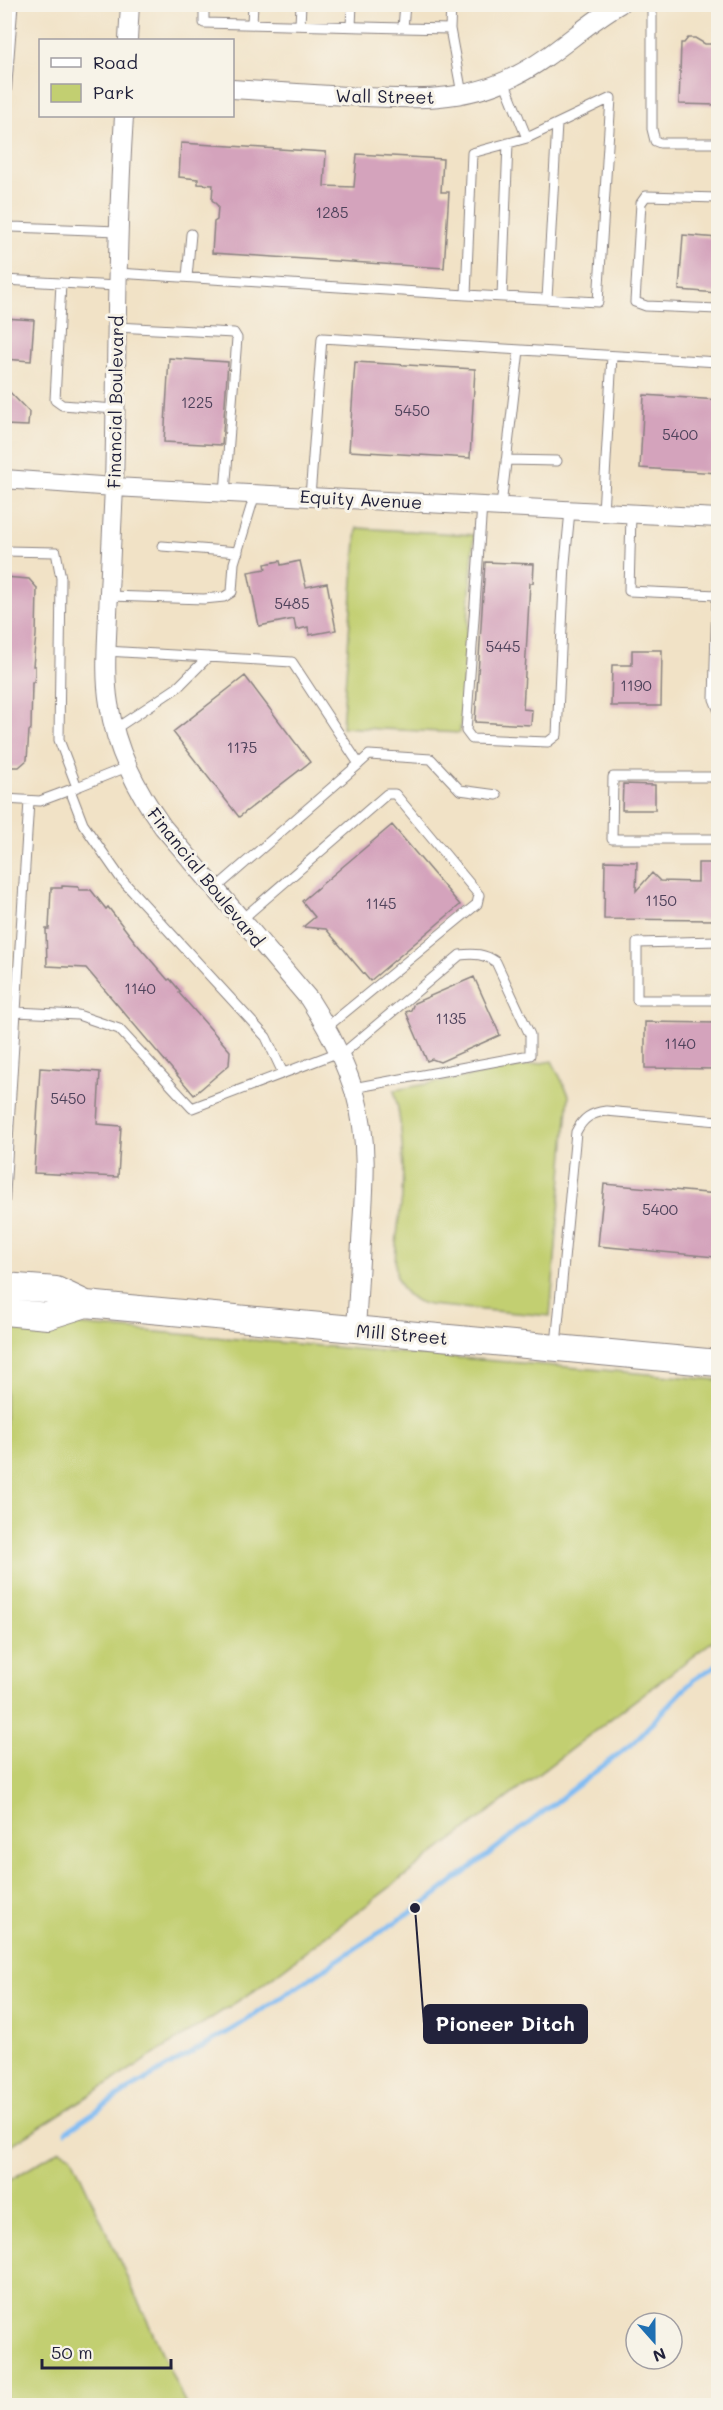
<svg xmlns="http://www.w3.org/2000/svg" width="723" height="2410" font-family="Mali,sans-serif">
<style>
.green{fill:#c2cf71;stroke:#727856;stroke-width:1.5}
.lines{fill:none;stroke-linecap:round;stroke-linejoin:round}
.stream{stroke:#80bcf3;stroke-width:5}
.building{fill:#d4a3bc}
.lane-casing{stroke:#8a8280;stroke-width:11}
.street-casing{stroke:#8a8280;stroke-width:20}
.secondary-casing{stroke:#8a8280;stroke-width:28}
.lane{stroke:#fff;stroke-width:9}
.street{stroke:#fff;stroke-width:18}
.secondary{stroke:#fff;stroke-width:26}
.labels{text-anchor:middle;dominant-baseline:central;stroke-width:6;stroke-linejoin:round;paint-order:stroke}
.number-label{font-size:15px;fill:#4e425b}
.street-label{font-size:18px;fill:#22223b;stroke:#f7f3e8}
.leader{fill:none;stroke:#22223b;stroke-width:2}
.callout-dot{fill:#22223b;stroke:#f7f3e8;stroke-width:2}
.callout{fill:#22223b;stroke:#22223b;stroke-width:2}
.callout-label{font-size:20px;text-anchor:middle;font-weight:bold;fill:#fff}
</style>
<rect width="100%" height="100%" fill="#f7f3e8"/>
<filter id="ink" filterUnits="userSpaceOnUse"><feTurbulence type="fractalNoise" baseFrequency=".0167" numOctaves="2"/><feDisplacementMap in="SourceGraphic" scale="12" xChannelSelector="R" yChannelSelector="G"/><feConvolveMatrix kernelMatrix="1 2 1 2 8 2 1 2 1" color-interpolation-filters="sRGB"/></filter>
<filter id="wash" filterUnits="userSpaceOnUse"><feTurbulence type="fractalNoise" baseFrequency=".008" numOctaves="4" result="noise"/><feDisplacementMap in="SourceGraphic" scale="24" xChannelSelector="R" yChannelSelector="G"/><feGaussianBlur stdDeviation="1.35" result="paint"/><feColorMatrix in="noise" values="0 0 0 0 0 0 0 0 0 0 0 0 0 0 0 0 0 1.4 0 .05"/><feComposite in="paint" operator="in"/></filter>
<g filter="url(#wash)">
<rect width="100%" height="100%" fill="#f1e2c6"/>
<path class="green" d="M357,528L474,535L460,733L342,727Z
M552,1061L569,1095L550,1316L429,1305C415,1302 403,1294 398,1280C391,1263 400,1216 402,1196C404,1160 403,1125 394,1090Z
M5,1319L718,1380V1637L254,1991L5,2149Z
M60,2150L71,2155L186,2405H5V2183Z"/>
<g class="lines">
<path class="stream" d="M66,2131L126,2091L236,2027L429,1900L634,1742L693,1680L718,1664"/>
</g>
<g id="blocks">
<path class="building" d="M688,38H695L705,44H718V105L679,104L681,43H684Z
M181,143L326,152L324,186L354,187L357,154L443,159L441,192H449L444,268L212,253L214,222L217,220L218,206L212,200L213,185L198,184V179L179,177Z
M683,235L718,238V293L679,290Z
M4,318L34,320L31,361L4,359Z
M169,358L228,362L222,445L164,442Z
M355,362L475,369L470,458L349,451Z
M4,386L29,412L28,426L4,425Z
M644,395L718,400V473L640,468Z
M280,561L281,565L300,561L306,587L327,583L336,630L309,635L308,627L296,630L294,619L259,626L248,572L266,569L265,564Z
M485,562L534,564L533,583H530L523,709L532,710L531,725L475,722Z
M4,577L29,579L37,588L36,635L33,666H35V674L34,682H32L31,729L29,731L27,760L19,767H4Z
M632,650H662L661,706H611L612,665H632Z
M245,676L310,762L239,817L173,732Z
M623,784L655,785V810H622Z
M392,825L460,905L370,981L326,929L303,927L315,917L302,901Z
M605,861L637,862L636,891L652,873L660,881L698,882V863H718V920L604,919Z
M62,886L79,887V890H91L106,909L108,907L136,943L168,980L170,979L181,992L179,993L230,1051L229,1065L194,1095L86,968L47,966L46,929H49L51,888H62Z
M474,977L500,1035L440,1062L432,1059L427,1061L406,1012L411,1010L414,1003Z
M645,1022L718,1023V1069L645,1068Z
M40,1068L100,1072L97,1124L121,1126L118,1177L34,1173Z
M604,1184L718,1194L715,1257L598,1246Z"/>
</g>
</g>
<g filter="url(#ink)">
<use href="#blocks" fill-opacity="0" stroke="#8a8280" stroke-width="1.5"/>
<g class="lines">
<defs>
<path id="lane" d="M204,4V23L403,28L405,4
M451,4L450,29L462,94
M652,4V129L655,141L660,143H718
M252,24L253,4
M300,25L301,4
M351,26L352,4
M403,28L450,29
M504,81L527,138L472,153L466,295L598,302L611,98L527,138
M4,123L13,4
M718,198L646,196L641,203L635,302L646,306L718,309
M4,223L12,227L118,231
M117,273L466,295
M187,277L191,234
M4,280L117,286
M61,283L55,400L62,405L115,409
M502,297L508,143
M547,299L557,124
M116,327L234,333L237,338L225,493
M506,460L557,461
M310,497L322,338L718,362
M482,505L466,731L472,739L548,742L557,735L565,563L570,511
M501,506L519,350
M603,512L612,356
M631,514L629,591L717,595L714,699L718,709
M162,546L238,552
M4,551L56,552L61,578L59,740L77,787L127,767
M109,596L204,599L224,597L232,592L234,563L255,494
M106,651L292,662L359,764L215,889
M115,729L178,687L208,657
M359,764L369,755L431,759L460,790L497,795
M718,777H613L612,839H718
M70,790L83,824L122,880L266,1037L283,1073
M4,799L40,801L75,788
M241,920L387,794H395L479,895L477,904L327,1027
M718,941L637,943V1000H718
M16,1012L78,1015L119,1029L192,1108L339,1052
M341,1055L460,955C474,953 485,954 496,962L530,1035V1055L353,1088
M4,1124L9,1125L29,801
M4,1211L9,1125
M556,1345L576,1132C583,1118 591,1113 606,1111L718,1121"/>
<path id="street" d="M128,40L130,4
M232,89C270,91 308,94 346,96C404,99 462,104 515,76C554,57 583,25 620,4
M124,116C116,239 117,363 114,487C112,529 110,571 108,613C107,644 104,674 109,704C116,750 136,789 163,827L309,999C329,1030 345,1061 356,1097C368,1139 365,1182 362,1225C360,1260 358,1295 356,1330
M4,479L114,487L718,518"/>
<path id="secondary" d="M4,1286L56,1290L86,1304L718,1363
M4,1312L48,1316L86,1304"/>
</defs>
<use href="#lane" class="lane-casing"/>
<use href="#street" class="street-casing"/>
<use href="#secondary" class="secondary-casing"/>
<use href="#lane" class="lane"/>
<use href="#street" class="street"/>
<use href="#secondary" class="secondary"/>
</g>
</g>
<g class="labels">
<g class="number-label">
<text x="332" y="212">1285</text>
<text x="197" y="402">1225</text>
<text x="412" y="410">5450</text>
<text x="680" y="434">5400</text>
<text x="292" y="603">5485</text>
<text x="503" y="646">5445</text>
<text x="636" y="685">1190</text>
<text x="242" y="747">1175</text>
<text x="661" y="900">1150</text>
<text x="381" y="903">1145</text>
<text x="140" y="988">1140</text>
<text x="451" y="1018">1135</text>
<text x="680" y="1043">1140</text>
<text x="68" y="1098">5450</text>
<text x="660" y="1209">5400</text>
</g>
<g class="street-label">
<text transform="translate(385 96) rotate(1)">Wall Street</text>
<text transform="translate(115 402) rotate(-89)">Financial Boulevard</text>
<text transform="translate(361 499) rotate(3)">Equity Avenue</text>
<text transform="translate(206 877) rotate(51)">Financial Boulevard</text>
<text transform="translate(402 1334) rotate(5)">Mill Street</text>
</g>
</g>
<path class="leader" d="M415 1908L424 2024"/>
<circle class="callout-dot" cx="415" cy="1908" r="6"/>
<rect class="callout" x="424" y="2005" width="163" height="38" rx="6"/>
<g class="callout-label">
<text x="505" y="2031">Pioneer Ditch</text>
</g>
<rect width="723" height="2410" fill="none" stroke="#f7f3e8" stroke-width="24"/>
<rect x="39" y="39" width="195" height="78" fill="#f7f3e8" stroke="#a29fa3" stroke-width="1.5"/>
<rect x="51" y="58" width="30" height="9" fill="#ffffff" stroke="#a29fa3" stroke-width="1.5"/>
<text x="93" y="69" font-size="18" fill="#22223b">Road</text>
<rect x="51" y="84" width="30" height="18" fill="#c2cf71" stroke="#a29fa3" stroke-width="1.5"/>
<text x="93" y="99" font-size="18" fill="#22223b">Park</text>
<g transform="translate(654 2341) rotate(159)"><circle r="28" fill="#f7f3e8" stroke="#a29fa3" stroke-width="1.5"/>
<path d="M0-4.5L10 22L0 15L-10 22Z" fill="#1f6fb2"/>
<text y="-9" font-size="16" font-weight="bold" text-anchor="middle" fill="#22223b">N</text>
</g>
<path d="M42 2359v9h129v-9" fill="none" stroke="#22223b" stroke-width="3"/>
<text x="51" y="2359" font-size="18" fill="#22223b" stroke="#f7f3e8" stroke-width="4.5" paint-order="stroke">50 m</text>
</svg>
